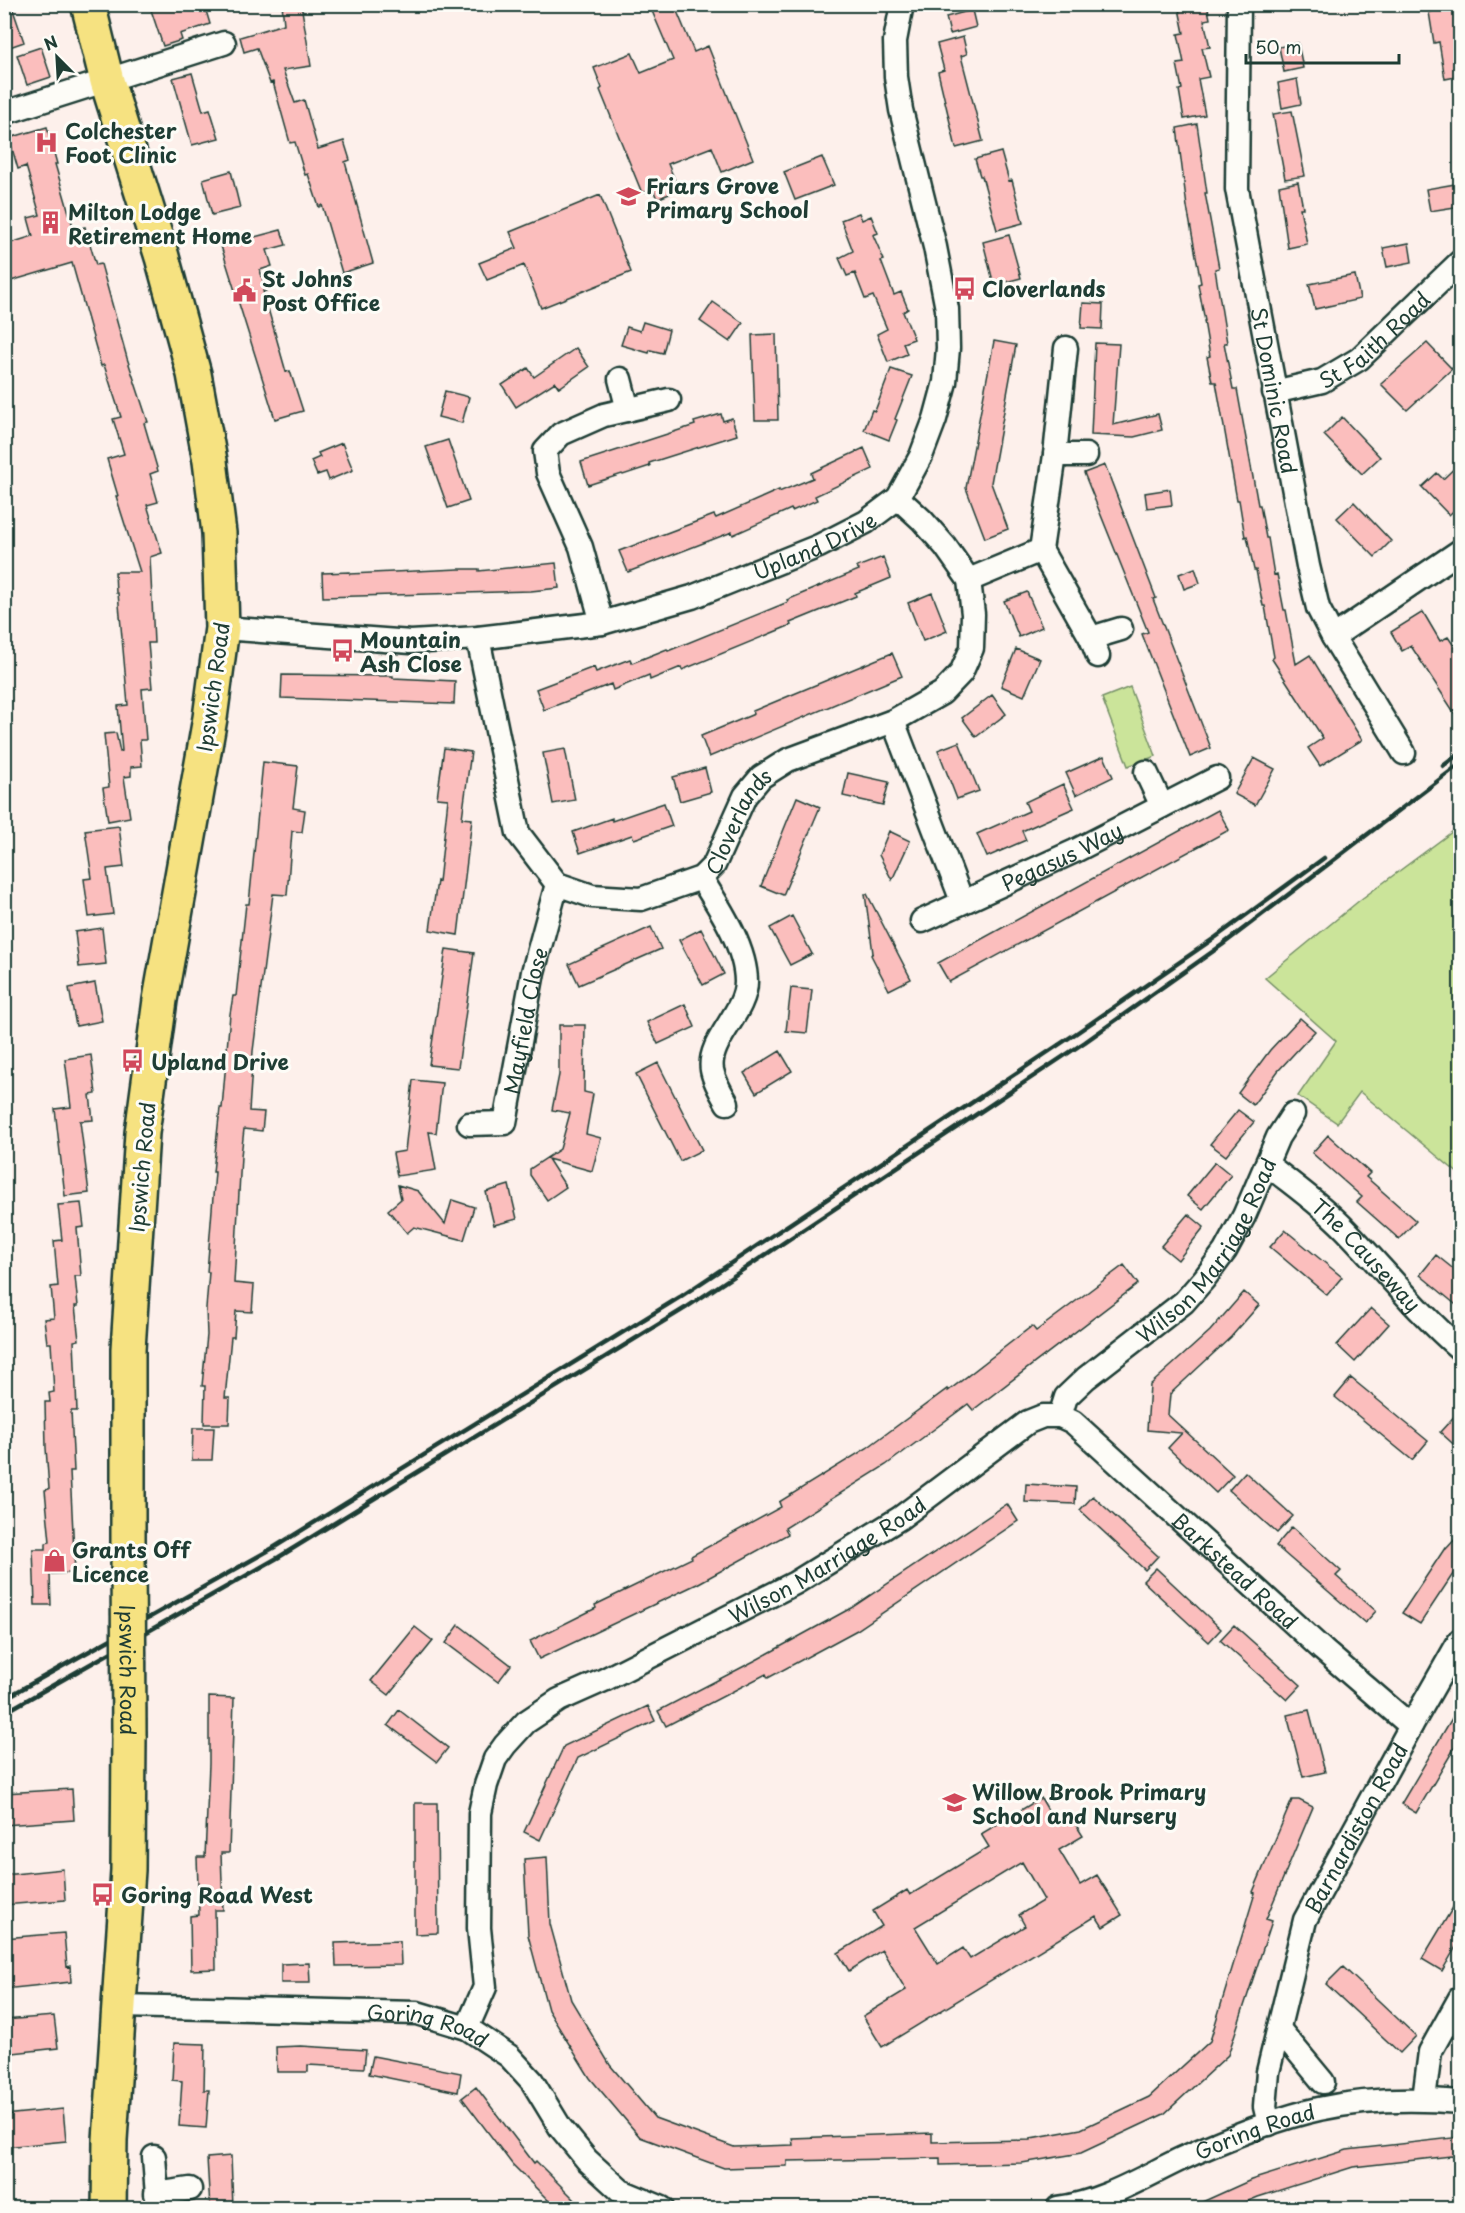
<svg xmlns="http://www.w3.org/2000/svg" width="1465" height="2213" font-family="'Playpen Sans',sans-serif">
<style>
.green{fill:#cbe49a;stroke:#759067;stroke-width:1.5}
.building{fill:#fbbebd;stroke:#1f3d34;stroke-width:1.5;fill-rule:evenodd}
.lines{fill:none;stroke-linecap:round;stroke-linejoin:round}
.minor-casing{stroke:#1f3d34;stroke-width:27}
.primary-casing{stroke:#1f3d34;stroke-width:38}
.minor{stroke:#fdfcf7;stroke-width:22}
.primary{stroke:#f6e281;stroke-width:33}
.rail{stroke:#1f3d34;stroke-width:4.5}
.primary-bridge-casing{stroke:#1f3d34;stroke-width:38;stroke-linecap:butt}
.primary-bridge{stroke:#f6e281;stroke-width:33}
.labels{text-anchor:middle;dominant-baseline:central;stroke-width:6;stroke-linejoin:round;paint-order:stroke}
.poi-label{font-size:21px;font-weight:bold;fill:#1f3d34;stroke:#fdfcf7;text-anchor:start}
.street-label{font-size:21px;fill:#1f3d34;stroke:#fdfcf7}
</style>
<rect width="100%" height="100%" fill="#fdf0eb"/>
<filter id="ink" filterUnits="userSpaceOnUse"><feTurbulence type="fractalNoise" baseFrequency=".0167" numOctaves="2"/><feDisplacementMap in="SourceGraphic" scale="12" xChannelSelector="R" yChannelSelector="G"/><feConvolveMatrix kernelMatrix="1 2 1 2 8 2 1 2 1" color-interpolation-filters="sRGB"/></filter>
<g filter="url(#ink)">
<path class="green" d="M1130,687L1156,756L1128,766L1102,698Z
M1460,826V1175L1360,1092L1337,1123L1298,1096L1336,1041L1265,978L1360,900Z"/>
<path class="building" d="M4,4H11L24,42L4,49Z
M149,4H204L210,24L180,34L182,40L163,46Z
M282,4H301L311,66L283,70L295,103L304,100L318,149L344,141L350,160L345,162L373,263L342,273L322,205L319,207L308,174L305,175L295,142L290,143L273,82L270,83L257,48L244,52L240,37L284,24Z
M649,4H674L694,52L708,46L753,159L722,172L712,147L668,164L679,190L657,199L653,189L642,193L600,90L602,88L594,68L632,53L641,73L673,60Z
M1178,4H1207L1210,19L1204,20L1210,47L1202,48L1209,77L1198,79L1205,115L1184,119L1179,90L1182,89L1177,64L1184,63L1178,34L1184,33Z
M1457,7L1461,32V76L1445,79L1439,42L1434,43L1429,12Z
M972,10L976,27L950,34L946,17Z
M963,37L967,54L961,56L983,141L956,148L938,72L944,70L937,44Z
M1298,43L1303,68L1284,72L1279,47Z
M41,47L51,77L27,85L17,55Z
M192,73L203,111L210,109L219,138L192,145L173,78Z
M1297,79L1301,104L1282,108L1278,83Z
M1292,111L1305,176L1285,179L1273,114Z
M1197,124L1207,193H1205L1219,268L1215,269L1227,343H1224L1233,389H1237L1258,505H1260L1266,538H1268L1274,575L1277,574L1284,610H1286L1296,664L1310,655L1362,740L1320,766L1308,748L1323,738L1272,659L1274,657L1265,606H1263L1256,570H1254L1247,536L1245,537L1239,500H1237L1216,382H1212L1207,357L1210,356L1204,321H1205L1198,284L1201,283L1187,207L1177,128Z
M47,127L57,164H55L74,230L85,227L96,265L101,264L127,358L148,422L144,423L158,471L150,474L158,502L147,505L162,553L150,557L154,643H148L152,688L142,689L146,740H140L142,766L131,767V776L124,777L130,817L108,821L103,788L109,787L104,734L116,733L120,752L122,751L118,706L128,705L118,593H116L115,572H140L121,512L116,496H118L107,459L124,454L113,419L121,417L104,365L101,366L72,263L4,283V245L33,236L28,218L40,215L26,166L18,169L9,138Z
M1001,152L1009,181L1012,180L1023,223L997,230L982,176H980L975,159Z
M822,157L834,185L795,200L784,172Z
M231,171L240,208L212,215L203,179Z
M1298,182L1303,208H1300L1307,244L1288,248L1279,186Z
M1461,183V206L1430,211L1426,189Z
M600,195L631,272L541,308L524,265L487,280L479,263L517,248L510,232Z
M859,213L862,220L871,216L878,233L873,235L884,260L881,261L894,295L901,292L908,309L903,312L914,339L903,343L907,354L888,362L877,334L887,329L873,296L865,299L855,273L847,276L839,258L853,251L841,220Z
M281,230L286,245L267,250L272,266L260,270L266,291H263L286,372L290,371L303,411L275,419L221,246Z
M1009,235L1021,278L994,285L983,242Z
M1409,243L1412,262L1387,267L1383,248Z
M1355,275L1360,299L1315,309L1309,284Z
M713,302L743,323L730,342L700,321Z
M1083,303L1103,304L1102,329L1081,328Z
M643,322L669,330L663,353L650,350L649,353L621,345L627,327L640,331Z
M776,334L778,420H755L752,335Z
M994,341L1016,345L991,483L1008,529L985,538L966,488Z
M1095,343L1119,344L1113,425L1158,414L1162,430L1134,437L1091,435Z
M1427,343L1452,369L1407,410L1381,384Z
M576,348L589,367L559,388L555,382L516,407L502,385L528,368L534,377Z
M891,369L912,376L895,419L897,420L889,440L864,430L872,410L875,411Z
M445,391L469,397L462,423L438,417Z
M721,414L723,421L732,418L737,435L649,463L650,466L623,475L622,474L588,485L581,462L695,425L694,422Z
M1342,417L1380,457L1362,474L1324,435Z
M448,440L469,501L448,508L426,447Z
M342,443L353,470L329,480L326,472L317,475L311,461L320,457L318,453Z
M864,448L873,469L815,496L817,500L792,511L791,509L733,535L732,532L628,572L619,551L714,515L716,518L779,490V492L813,478L811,473Z
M1461,462V504L1449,515L1422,487L1437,473L1443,479Z
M1105,465L1156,598L1153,599L1211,748L1190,757L1142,634L1148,632L1084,473Z
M1170,489L1172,505L1147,508L1145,493Z
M1354,502L1391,541L1375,557L1337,518Z
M883,557L891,578L855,593L856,596L790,623L791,625L682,670L681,667L650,680L649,675L613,690L611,684L544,710L536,689L594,667L596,672L630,659L632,663L667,649L668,651L788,602L787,600L859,570L857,567Z
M556,563L559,588L531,591L323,597L322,573L350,572V574L459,569H479V571Z
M1195,568L1200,583L1184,589L1179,574Z
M1027,592L1042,627L1019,637L1004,601Z
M932,593L947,631L923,641L908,603Z
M1423,612L1440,641L1448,637L1461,656V723L1411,646L1402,651L1391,632Z
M1016,649L1040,659L1024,696L1001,686Z
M892,653L902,676L709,757L701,736L754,714L753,711Z
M282,675L393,676V678L455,681L454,704L281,698Z
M992,695L1006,714L976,737L962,718Z
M959,742L979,791L957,799L938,750Z
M444,748L471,752L462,818L472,819L458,935L430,930L437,881L439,882L448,799L437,798Z
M565,749L575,800L553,804L543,753Z
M1104,756L1113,777L1076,795L1066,773Z
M1254,758L1275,769L1255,805L1234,794Z
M263,762L298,766L293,808L305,810L302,832L292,831L287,895L273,894L253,1051L249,1111L264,1112L262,1131L244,1129L241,1156L234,1283L254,1285L252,1312L236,1311L234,1337H231L225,1398H230L229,1424H204L205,1386H202L207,1335L206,1308L209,1272H207L215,1172H213L220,1108H222L230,1014L233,996H236L246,904H249Z
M705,768L711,792L680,801L673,777Z
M848,773L889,782L883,805L843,796Z
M1063,784L1074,808L1022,831L1026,840L987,857L977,834L1029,811L1025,802Z
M797,797L820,807L783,895L761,886Z
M664,803L672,826L634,839L632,835L580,853L573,832L612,818V821Z
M1218,810L1229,830L949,982L938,963Z
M119,826L124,867L107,869L113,914L89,917L84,879L92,878L85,830Z
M889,831L910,841L892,880L879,855Z
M865,894H867L911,979L889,990L871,955L873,953Z
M792,916L812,954L790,965L770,928Z
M651,927L661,949L579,985L569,964Z
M102,928L106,964L79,967L75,932Z
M701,929L724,974L703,985L679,940Z
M446,949L474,953L458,1068L429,1065Z
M95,983L102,1021L76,1026L69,988Z
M791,988L812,990L807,1033L786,1031Z
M685,1004L695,1027L658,1044L647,1022Z
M1300,1018L1315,1031L1278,1071L1253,1105L1238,1093L1270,1050Z
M559,1025H585L584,1092L593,1094L586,1134L601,1138L592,1171L548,1159L566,1187L547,1200L530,1175V1169L560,1149L570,1113L552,1110L559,1075Z
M780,1051L792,1071L756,1093L744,1073Z
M91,1055L96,1094L90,1095L93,1120L80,1121L89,1193L65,1196L55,1109L71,1107L65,1059Z
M658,1063L702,1150L680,1161L636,1074Z
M413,1080L442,1083L436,1133L429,1132L436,1170L397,1176L393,1153L405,1151Z
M1238,1110L1254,1122L1226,1156L1210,1144Z
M1328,1135L1370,1173L1366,1177L1416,1221L1399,1239L1357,1202L1362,1197L1312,1153Z
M1215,1162L1231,1175L1203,1209L1187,1196Z
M398,1185L418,1191L445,1224L452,1200L474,1207L464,1240L414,1227L407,1233L388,1210L401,1199Z
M509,1185L517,1219L494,1225L486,1192Z
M81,1203L84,1227L77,1228L81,1276H75L78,1306H75L79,1340L74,1341L77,1411H71L74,1471H70L75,1573L50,1574L51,1605H35L33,1549H46V1543L50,1542L45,1490L49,1489L46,1448L45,1402H50L49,1393L54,1392L51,1343H47L44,1319L54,1318L51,1287L58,1286L54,1241L62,1240L58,1205Z
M1188,1214L1204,1227L1178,1260L1161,1246Z
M1285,1230L1342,1277L1327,1295L1270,1247Z
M1436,1255L1461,1275V1309L1420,1275Z
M1124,1265L1138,1284L973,1410L968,1404L886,1465L785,1528L788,1534L697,1584L539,1659L530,1641L596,1608L595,1605L692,1558L691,1556L781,1507L779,1502L867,1448L947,1389L948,1391L1032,1326L1036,1331Z
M1244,1292L1259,1305L1231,1337L1170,1394L1168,1415L1233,1475L1216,1493L1168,1448L1182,1433L1147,1430L1150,1385L1210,1331Z
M1371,1308L1389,1324L1355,1362L1337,1345Z
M1351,1378L1428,1441L1412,1460L1335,1397Z
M1461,1409V1451L1440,1432Z
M193,1428H214L212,1460H192Z
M1245,1472L1293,1516L1277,1533L1229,1490Z
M1026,1484L1076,1487L1075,1504L1025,1502Z
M1093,1496L1158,1556L1145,1570L1080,1510Z
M1007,1504L1018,1521L857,1630L768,1678L766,1674L666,1726L658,1711L758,1659L851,1608Z
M1292,1527L1341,1571L1336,1576L1376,1611L1365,1623L1276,1546Z
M1461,1533V1562L1420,1624L1402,1613L1445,1548L1446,1549Z
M1156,1568L1221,1629L1209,1642L1143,1581Z
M459,1625L511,1665L498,1682L446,1643Z
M1234,1625L1301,1685L1287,1700L1220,1640Z
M415,1627L433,1641L389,1695L371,1681Z
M209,1697L234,1698L229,1853H221L223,1910H215L216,1969L191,1970L190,1916L199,1915L197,1857H205L209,1764Z
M1461,1703V1737L1416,1813L1401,1804Z
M648,1706L655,1721L578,1758L540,1840L524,1832L564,1746Z
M399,1710L448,1748L437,1762L388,1725Z
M1309,1710L1325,1772L1303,1777L1287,1715Z
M72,1789L74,1820L4,1825V1793Z
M1041,1798L1055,1822L1069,1814L1083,1836L1059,1850L1080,1885L1097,1875L1122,1915L1103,1927L1096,1916L882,2047L863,2016L906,1990L882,1950L849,1971L838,1953L882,1926L873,1911L907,1890L910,1895L989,1847L981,1834ZM1022,1862L1044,1900L1019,1915L1025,1926L970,1959L963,1948L938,1964L915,1927Z
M1292,1800H1299L1313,1807L1266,1919L1272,1921L1228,2055L1164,2114L1081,2153L1022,2163L940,2165V2158L787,2161V2166L724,2168L640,2137L590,2078L548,2010L528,1935L524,1859L547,1857L550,1924L571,2000L610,2065L655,2118L734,2147L793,2145L792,2138L932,2133V2142L1031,2140V2138L1081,2129L1149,2097L1210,2041L1255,1893L1253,1892Z
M415,1803H437L438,1933L415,1934Z
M63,1869L65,1900L4,1905V1875Z
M1461,1894V1938L1442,1971L1422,1959Z
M64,1933L67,1967L70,1966L71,1982L4,1989V1938Z
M400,1941L401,1965L336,1966L335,1943Z
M309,1963L310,1983H281V1964Z
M1343,1967L1416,2036L1400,2053L1326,1984Z
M54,2016L58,2048L4,2054V2020Z
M174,2043L205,2044L204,2090H209L206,2128L179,2126L182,2081L172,2080Z
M301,2046L366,2050L364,2068L308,2065V2072H277L276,2047Z
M373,2056L461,2073L458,2092L369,2074Z
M476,2087L534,2163L536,2161L583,2208H556L512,2164L462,2098Z
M63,2109L66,2141L4,2147V2115Z
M1461,2137V2159L1451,2156L1353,2167L1258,2197L1232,2208H1189L1251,2180L1347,2150Z
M231,2156L233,2208H210L207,2158Z"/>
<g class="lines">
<defs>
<g id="minor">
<path id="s1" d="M1239,4L1237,189L1308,566L1318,608L1333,637L1404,753"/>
<path d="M4,113L224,43"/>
<path d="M1066,348L1055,455L1041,550L1091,638L1098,656"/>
<path d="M620,379L628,410"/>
<path id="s2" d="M1274,392L1322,381L1359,359L1460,262"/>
<path d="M1055,455H1086"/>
<path d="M969,580L1041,550"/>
<path d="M602,623L581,547L548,473L545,451L561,434L604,415L669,400"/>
<path id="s3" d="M222,628L411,642L478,638L602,623L692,597L819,546L866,522L898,498L921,456L935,419L945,382L948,348L947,309L935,247L901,110L896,77L895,41L902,4"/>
<path d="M1333,637L1460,551"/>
<path id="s4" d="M478,638L518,833L557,884L592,896L641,899L701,878L714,865L745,796L761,777L788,760L893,721L942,693L961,673L972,648L973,614L969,580L945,546L922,520L898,498"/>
<path d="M1091,638L1121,629"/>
<path d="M893,721L962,901"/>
<path d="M1146,772L1162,806"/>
<path d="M701,878C719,907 746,947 746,982C746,1013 707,1041 712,1070C714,1081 721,1093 727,1103"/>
<path id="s5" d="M922,921L1075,851L1217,778"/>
<path id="s6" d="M469,1124L505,1123L533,972L557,884"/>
<path id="s7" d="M1267,1164C1293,1185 1322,1205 1345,1229C1384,1269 1418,1313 1460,1349"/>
<path id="s8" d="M1060,1416L1073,1422L1323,1650L1411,1726"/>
<path id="s9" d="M120,2006L417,2013L467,2028L509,2056L532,2081L560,2127L587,2160L621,2191L662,2208"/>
<path id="s10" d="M467,2028L485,1987L479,1928L480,1813L486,1785L495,1759L505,1745L526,1722L559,1700L604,1680L795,1583L900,1518L1028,1422L1043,1416H1060L1066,1397L1086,1378L1184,1302L1204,1279L1225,1251L1244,1216L1278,1137L1293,1114"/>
<path d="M1279,2029L1323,2082"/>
<path d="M1424,2099L1430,2052L1460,1998"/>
<path id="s11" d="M1269,2124L1265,2107L1268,2072L1305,1920L1411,1726L1460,1640"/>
<path d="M154,2157L158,2208"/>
<path d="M156,2194L190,2189"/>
<path id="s12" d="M1058,2208C1103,2202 1141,2178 1181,2159C1221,2141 1277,2118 1319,2109C1365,2099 1414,2098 1460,2102"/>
</g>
<path id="primary" d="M88,4L107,81L162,257L194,374L210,461L219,533L222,628L210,718L160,1000L142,1133L128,1349V1553
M109,2208L110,2140L128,1870L129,1735"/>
</defs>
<use href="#minor" class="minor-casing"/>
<use href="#primary" class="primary-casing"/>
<use href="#minor" class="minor"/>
<use href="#primary" class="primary"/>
<path class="rail" d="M1443,766L1460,753
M4,1699L273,1548L680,1297L1078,1032L1216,937L1324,858
M4,1713L279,1557L687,1307L1085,1042L1222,945L1460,764"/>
<defs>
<g id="primary-bridge">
<path id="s13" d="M128,1553L129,1735"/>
</g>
</defs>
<use href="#primary-bridge" class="primary-bridge-casing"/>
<use href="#primary-bridge" class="primary-bridge"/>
</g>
</g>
<defs>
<symbol id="hospital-bare" viewBox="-9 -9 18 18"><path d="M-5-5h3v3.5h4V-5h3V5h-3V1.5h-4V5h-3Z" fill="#d1495b" stroke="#fdfcf7" stroke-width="2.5" paint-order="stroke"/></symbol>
<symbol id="school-bare" viewBox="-9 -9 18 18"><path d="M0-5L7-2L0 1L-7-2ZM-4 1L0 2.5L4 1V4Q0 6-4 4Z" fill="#d1495b" stroke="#fdfcf7" stroke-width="2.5" paint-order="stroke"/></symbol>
<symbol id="building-bare" viewBox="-9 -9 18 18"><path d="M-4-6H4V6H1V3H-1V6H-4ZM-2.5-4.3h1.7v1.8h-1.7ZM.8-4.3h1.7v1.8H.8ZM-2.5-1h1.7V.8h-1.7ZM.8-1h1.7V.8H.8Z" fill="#d1495b" stroke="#fdfcf7" stroke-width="2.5" paint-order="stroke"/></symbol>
<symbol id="bus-bare" viewBox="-9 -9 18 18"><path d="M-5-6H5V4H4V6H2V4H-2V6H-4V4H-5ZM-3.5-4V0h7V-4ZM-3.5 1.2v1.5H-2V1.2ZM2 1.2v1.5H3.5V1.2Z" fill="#d1495b" stroke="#fdfcf7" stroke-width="2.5" paint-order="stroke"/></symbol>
<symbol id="civic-bare" viewBox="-9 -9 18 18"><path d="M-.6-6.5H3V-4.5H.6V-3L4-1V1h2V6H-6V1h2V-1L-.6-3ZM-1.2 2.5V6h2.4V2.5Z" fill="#d1495b" stroke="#fdfcf7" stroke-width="2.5" paint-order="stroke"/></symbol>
<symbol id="shop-bare" viewBox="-9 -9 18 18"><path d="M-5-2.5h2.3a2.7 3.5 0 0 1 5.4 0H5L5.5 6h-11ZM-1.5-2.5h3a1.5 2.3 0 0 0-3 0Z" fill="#d1495b" stroke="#fdfcf7" stroke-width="2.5" paint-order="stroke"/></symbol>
</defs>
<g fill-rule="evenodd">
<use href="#hospital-bare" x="30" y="126" width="33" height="33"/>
<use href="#school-bare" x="612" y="180" width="33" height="33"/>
<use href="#building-bare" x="34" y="206" width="33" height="33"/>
<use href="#bus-bare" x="948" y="272" width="33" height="33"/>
<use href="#civic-bare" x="228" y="274" width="33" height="33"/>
<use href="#bus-bare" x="326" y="634" width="33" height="33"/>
<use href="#bus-bare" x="116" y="1044" width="33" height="33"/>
<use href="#shop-bare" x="38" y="1544" width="33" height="33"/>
<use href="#school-bare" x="938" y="1786" width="33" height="33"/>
<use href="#bus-bare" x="86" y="1878" width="33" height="33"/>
</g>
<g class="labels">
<g class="poi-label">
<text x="65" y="130">Colchester<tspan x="65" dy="24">Foot Clinic</tspan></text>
<text x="646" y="185">Friars Grove<tspan x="646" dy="24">Primary School</tspan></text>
<text x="68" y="211">Milton Lodge<tspan x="68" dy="24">Retirement Home</tspan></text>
<text x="262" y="278">St Johns<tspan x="262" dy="24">Post Office</tspan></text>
<text x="982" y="288">Cloverlands</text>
<text x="360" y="639">Mountain<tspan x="360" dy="24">Ash Close</tspan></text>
<text x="151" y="1061">Upland Drive</text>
<text x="72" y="1549">Grants Off<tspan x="72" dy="24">Licence</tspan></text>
<text x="972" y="1791">Willow Brook Primary<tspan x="972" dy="24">School and Nursery</tspan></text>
<text x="121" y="1894">Goring Road West</text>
</g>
<g class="street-label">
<text stroke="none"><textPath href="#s2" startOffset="116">St Faith Road</textPath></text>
<text stroke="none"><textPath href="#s1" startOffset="390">St Dominic Road</textPath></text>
<text stroke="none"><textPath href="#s3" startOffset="608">Upland Drive</textPath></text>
<text transform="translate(212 687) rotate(-82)">Ipswich Road</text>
<text stroke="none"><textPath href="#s4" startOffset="482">Cloverlands</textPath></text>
<text stroke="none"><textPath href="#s5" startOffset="154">Pegasus Way</textPath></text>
<text stroke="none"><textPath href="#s6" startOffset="140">Mayfield Close</textPath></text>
<text transform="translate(141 1167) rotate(-85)">Ipswich Road</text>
<text stroke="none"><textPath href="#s10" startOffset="1170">Wilson Marriage Road</textPath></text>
<text stroke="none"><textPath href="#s7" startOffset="135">The Causeway</textPath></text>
<text stroke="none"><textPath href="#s10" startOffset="666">Wilson Marriage Road</textPath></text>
<text stroke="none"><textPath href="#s8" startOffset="234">Barkstead Road</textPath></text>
<text stroke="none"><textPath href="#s13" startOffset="117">Ipswich Road</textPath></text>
<text stroke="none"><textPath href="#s11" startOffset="314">Barnardiston Road</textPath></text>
<text stroke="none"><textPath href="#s9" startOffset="310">Goring Road</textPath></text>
<text stroke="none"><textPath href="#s12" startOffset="212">Goring Road</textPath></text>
</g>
</g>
<rect width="1465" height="2213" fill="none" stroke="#fdfcf7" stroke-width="24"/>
<rect x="12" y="12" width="1441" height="2189" fill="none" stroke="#1f3d34" stroke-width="2" filter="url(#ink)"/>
<g transform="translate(57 57) rotate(336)" stroke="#fdfcf7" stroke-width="4.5" paint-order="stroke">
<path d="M0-4.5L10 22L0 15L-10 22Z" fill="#1f3d34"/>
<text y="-9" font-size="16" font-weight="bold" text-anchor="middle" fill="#1f3d34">N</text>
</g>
<path d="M1246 54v9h153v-9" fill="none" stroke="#1f3d34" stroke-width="3"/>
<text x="1255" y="54" font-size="18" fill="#1f3d34" stroke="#fdfcf7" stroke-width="4.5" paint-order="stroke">50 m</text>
</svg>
